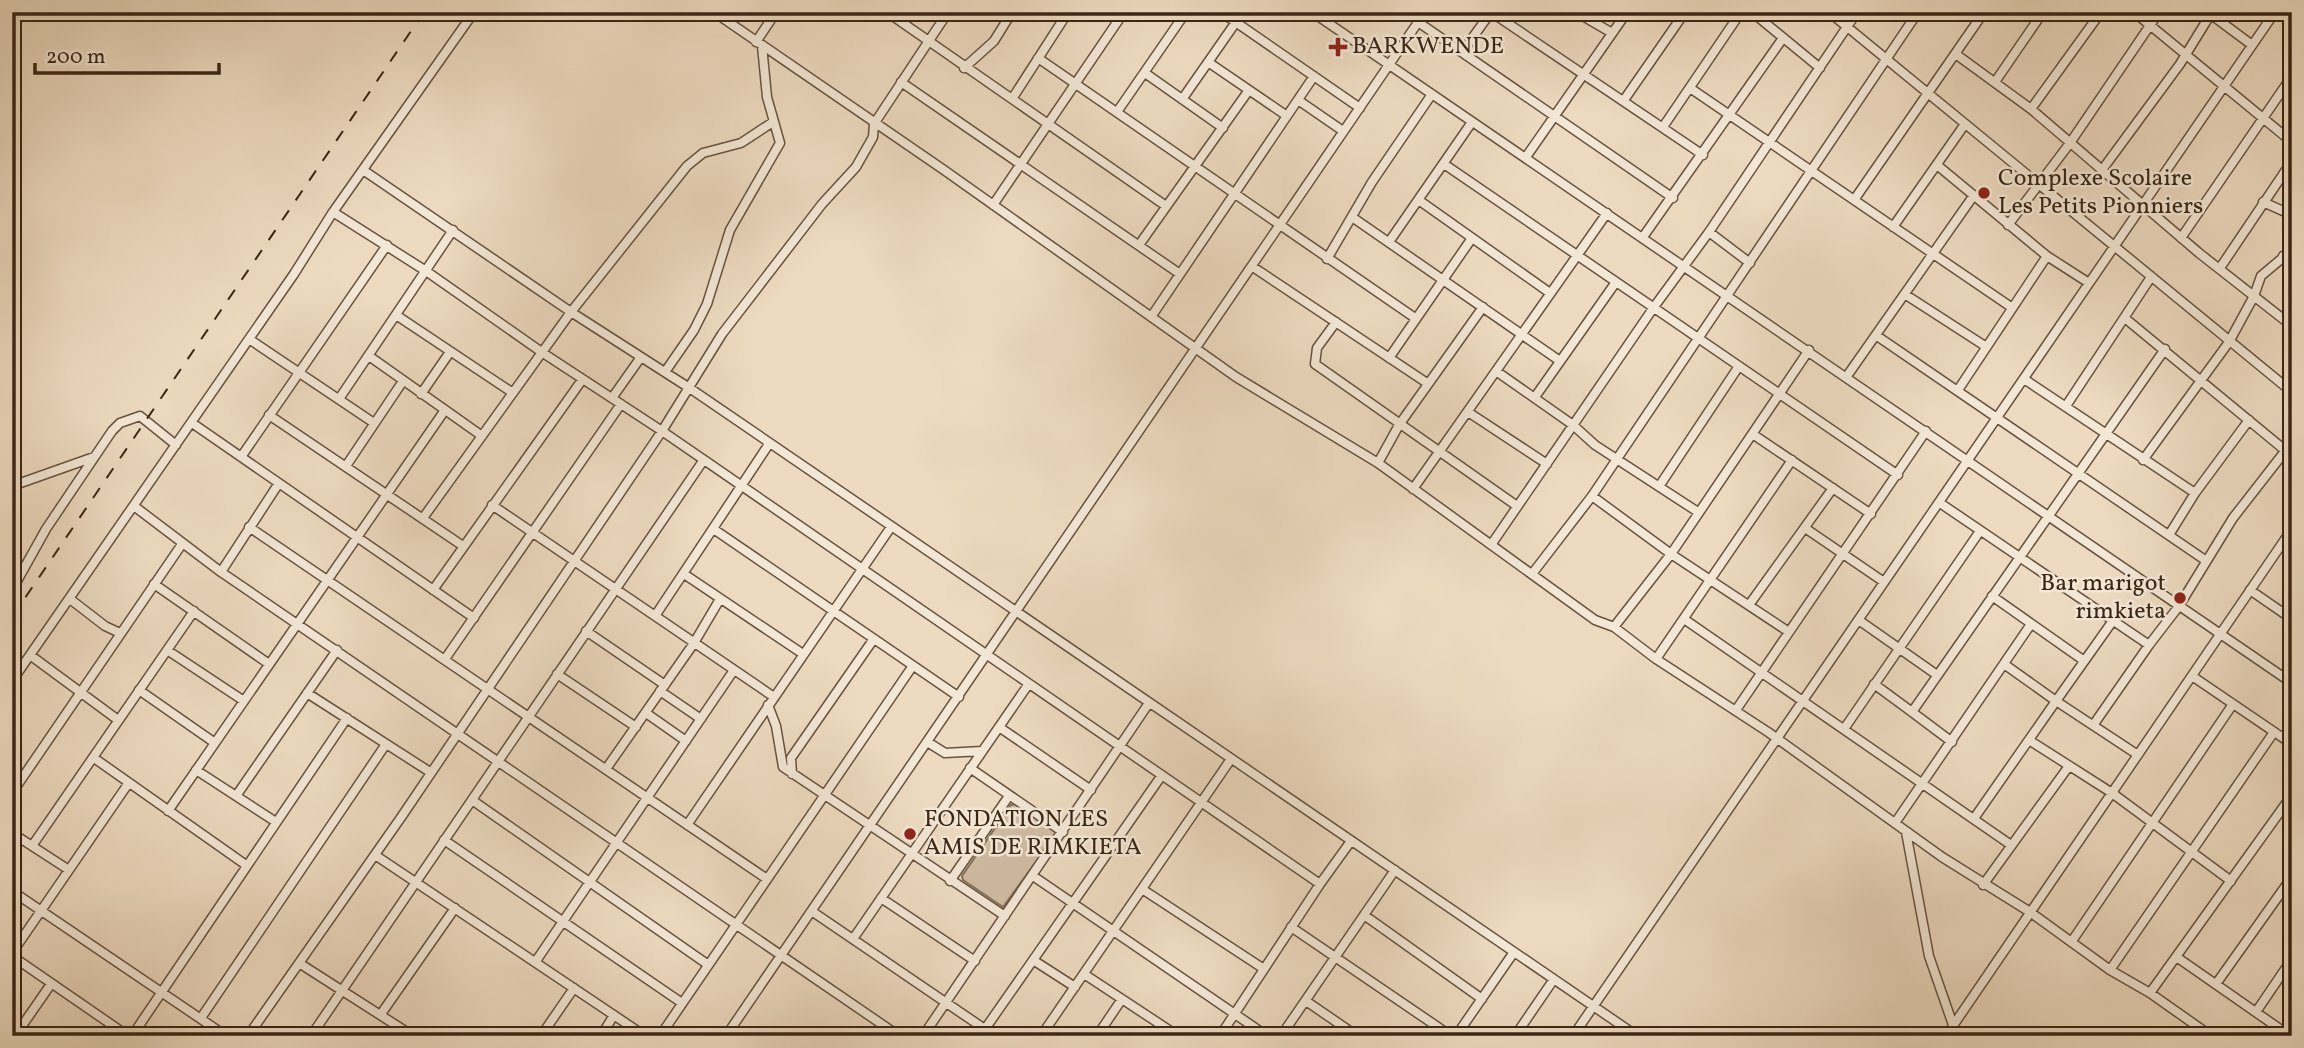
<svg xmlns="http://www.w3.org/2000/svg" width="2304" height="1048" font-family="Vollkorn,serif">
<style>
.green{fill:#cfbba3;stroke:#85705c;stroke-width:2}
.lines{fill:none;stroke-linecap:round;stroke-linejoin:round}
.minor-casing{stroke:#68533f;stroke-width:11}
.minor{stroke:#f3e7d6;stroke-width:8}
.rail{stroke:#3b2614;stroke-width:2;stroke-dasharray:12 12;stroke-linecap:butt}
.poi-dot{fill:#8f2418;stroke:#f3e7d6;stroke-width:2.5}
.labels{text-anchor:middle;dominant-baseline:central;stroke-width:5;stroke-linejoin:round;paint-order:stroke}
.poi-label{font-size:24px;fill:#3b2614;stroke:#f3e7d6;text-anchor:start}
</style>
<rect width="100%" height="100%" fill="#eddac0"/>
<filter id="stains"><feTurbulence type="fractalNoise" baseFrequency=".00286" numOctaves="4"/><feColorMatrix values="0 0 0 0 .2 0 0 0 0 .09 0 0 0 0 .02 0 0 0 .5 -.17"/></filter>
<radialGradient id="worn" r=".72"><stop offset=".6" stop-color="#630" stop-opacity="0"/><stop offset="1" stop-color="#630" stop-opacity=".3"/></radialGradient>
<path class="green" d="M1015,804L1057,833L1003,907L963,880L962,876L1011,805Z"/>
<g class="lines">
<defs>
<path id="minor" d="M714,12L944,170L1236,377L1378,463L1595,620L1614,627L1656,659L1768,732L1942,857L2030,912L2110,970L2150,993L2211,1036
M887,12L1166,206
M1221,12L1360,108
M1312,12L2292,683
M1576,12L1612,33
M1752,12L1820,68
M1829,12L2292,392
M2134,12L2292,142
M2209,13L2252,45
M1418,22L1673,198
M756,42L776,12
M1463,51L1491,12L1703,155
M1957,55L2031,109L2199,253L2292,326
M1038,58L1415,318
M1208,62L1287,116
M964,68L994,41L1012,12
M1145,73L1223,128
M901,82L1180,274
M1995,82L2043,12
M1690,88L2011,307
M1183,98L1243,12
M1012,99L1068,12
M1298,100L1343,131
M1624,100L1685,12
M2031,109L2101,12
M1117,112L1186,12
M1663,127L1741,12
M1526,157L1627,12
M1444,164L1898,475
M1937,165L2047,256L2089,283
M363,170L571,312L691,389L1637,1036
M2102,170L2180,64L2212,12
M1854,200L1984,12
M1420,201L1550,293
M2263,202L2292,215
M993,205L1124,12
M333,212L426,271L543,353L662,431L1320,884L1351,841
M1352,217L1560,361
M2008,225L2070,143L2159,12
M1893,227L1965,124
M1709,232L1750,263
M1643,237L1783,38
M2181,238L2292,76
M1389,242L1472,122
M1139,245L1249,90
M2283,256L2292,262
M1327,259L1372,182L1432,94
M1253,267L1427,383
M2220,268L2292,161
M1906,295L1985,346
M396,315L513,393
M1151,317L1314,76
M2126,319L2292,456
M1336,322L1317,348L1315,364L1517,506
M1877,336L2205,560
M249,339L374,423
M369,356L482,436
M1389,358L1472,238
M1496,371L1573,425L1595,445L1698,512
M665,372L694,330L707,304L730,230L780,143L767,97L762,46
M1847,376L1974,195
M2024,379L2195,493
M1958,390L2047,256
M421,394L450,352
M1535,397L1616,282
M612,398L641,357
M339,399L453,230
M2066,406L2151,277
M1468,412L1547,464
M269,415L463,546
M192,423L474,618
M1754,435L1871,514
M241,457L387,245
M2143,460L2229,342L2254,296L2261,276L2292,250
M1378,463L1399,425L1483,307
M346,466L403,381
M1660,485L1739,366
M12,486L94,457
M1413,489L1607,213
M1592,496L1671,554L1789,632
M1940,503L2149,645L2179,606L2233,518L2286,450
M492,505L774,697
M134,506L221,572L899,1036
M423,518L571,312L687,166L703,153L741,143L773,122
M249,527L767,879
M1805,528L1884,582
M715,530L959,697
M2169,535L2195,493L2249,420
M1491,545L1654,307L1709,232L1857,12
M221,572L279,483
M684,574L803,654
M1532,574L1592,496L1918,12
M154,584L269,664
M12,590L46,529L112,431L120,423L140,416L176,445
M433,590L582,380
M2250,590L2292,619
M1992,596L2083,660
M70,599L105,626L120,633
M1749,605L1833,488
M655,616L769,444
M1684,619L2011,845
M1860,621L1937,675
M2112,622L2056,701L2138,755
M1614,627L1671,554L1809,350
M586,631L665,685
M167,650L244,701
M30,655L118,720
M445,659L621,404
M1656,659L1792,460
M557,674L636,727
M2192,676L2292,744
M12,681L294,274L333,212L474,12
M1874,684L1912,712
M139,690L215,743
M660,691L701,719
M307,693L430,772
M768,705L776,726L783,767L1005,916
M1736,710L1926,431
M646,713L686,741
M2094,724L2149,645
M999,727L1091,790
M1844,729L1980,531
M2029,740L2112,793L2231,881
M1952,742L1912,712L2165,349
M929,743L945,753L982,751
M94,758L246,865
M970,768L1063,832
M606,769L694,643L720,599
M196,770L276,822
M792,774L791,758L873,640
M12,793L182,544
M236,796L337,650
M472,800L707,964
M168,811L445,410
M1975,817L2056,701L2004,664
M1895,823L2031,624
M687,825L891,527
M1906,832L1929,956L1953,1025
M12,833L69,870
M444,840L682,1003
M32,846L194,611
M375,855L645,1036
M1033,876L1267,1036
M950,881L1009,796
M1983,885L2069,766
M1142,889L1264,969
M12,891L226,1036
M881,898L975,961
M813,912L995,1036
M1364,915L1482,999
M1291,927L1451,1036
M853,939L1028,685
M2072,941L2233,704
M12,953L128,784
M12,956L128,1036
M2178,958L2290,1036
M1033,960L1075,987
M536,961L734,670
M299,963L413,1036
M2110,970L2274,732
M1084,974L1178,1036
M2216,984L2292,877
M2150,993L2292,795
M1306,1001L1357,1036
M2256,1012L2292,959
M381,1014L455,908
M201,1018L386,744
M12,1026L26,1036
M985,1029L1162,775
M15,1036L51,984
M132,1036L347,718
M248,1036L402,816L662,431L722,334L822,204L856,167L873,137L874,124L948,12
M311,1036L703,461
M541,1036L574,988
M601,1036L614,1015
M660,1036L912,667
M726,1036L1425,12
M923,1036L1149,703
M1041,1036L1231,759
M1097,1036L1122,999
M1158,1036L1164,1027
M1220,1036L1320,884
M1281,1036L1395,870
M1456,1036L1514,952
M1515,1036L1554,979
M1573,1036L2275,12
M1946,1036L2292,529"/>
</defs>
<use href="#minor" class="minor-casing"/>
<use href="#minor" class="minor"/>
<path class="rail" d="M12,617L424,12"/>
</g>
<g class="poi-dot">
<path d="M1334.5 36.5h7v7h7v7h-7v7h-7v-7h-7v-7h7z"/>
<circle cx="1984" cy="193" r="7"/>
<circle cx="2180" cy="598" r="7"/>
<circle cx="910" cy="834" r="7"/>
</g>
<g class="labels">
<g class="poi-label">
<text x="1352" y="47">BARKWENDE</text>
<text x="1998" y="179">Complexe Scolaire<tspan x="1998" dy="28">Les Petits Pionniers</tspan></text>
<text x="2166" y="584" text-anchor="end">Bar marigot<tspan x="2166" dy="28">rimkieta</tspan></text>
<text x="924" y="820">FONDATION LES<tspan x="924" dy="28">AMIS DE RIMKIETA</tspan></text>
</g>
</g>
<rect width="2304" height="1048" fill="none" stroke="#eddac0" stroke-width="42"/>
<rect x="14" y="14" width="2276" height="1020" fill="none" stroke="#3b2614" stroke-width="3.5"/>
<rect x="21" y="21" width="2262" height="1006" fill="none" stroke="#3b2614" stroke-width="2"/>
<path d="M35 63v10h184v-10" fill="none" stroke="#3b2614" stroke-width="3.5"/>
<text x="46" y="63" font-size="21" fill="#3b2614" stroke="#f3e7d6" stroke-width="5" paint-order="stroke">200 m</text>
<rect width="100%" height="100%" filter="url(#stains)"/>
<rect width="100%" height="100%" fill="url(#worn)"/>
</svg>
